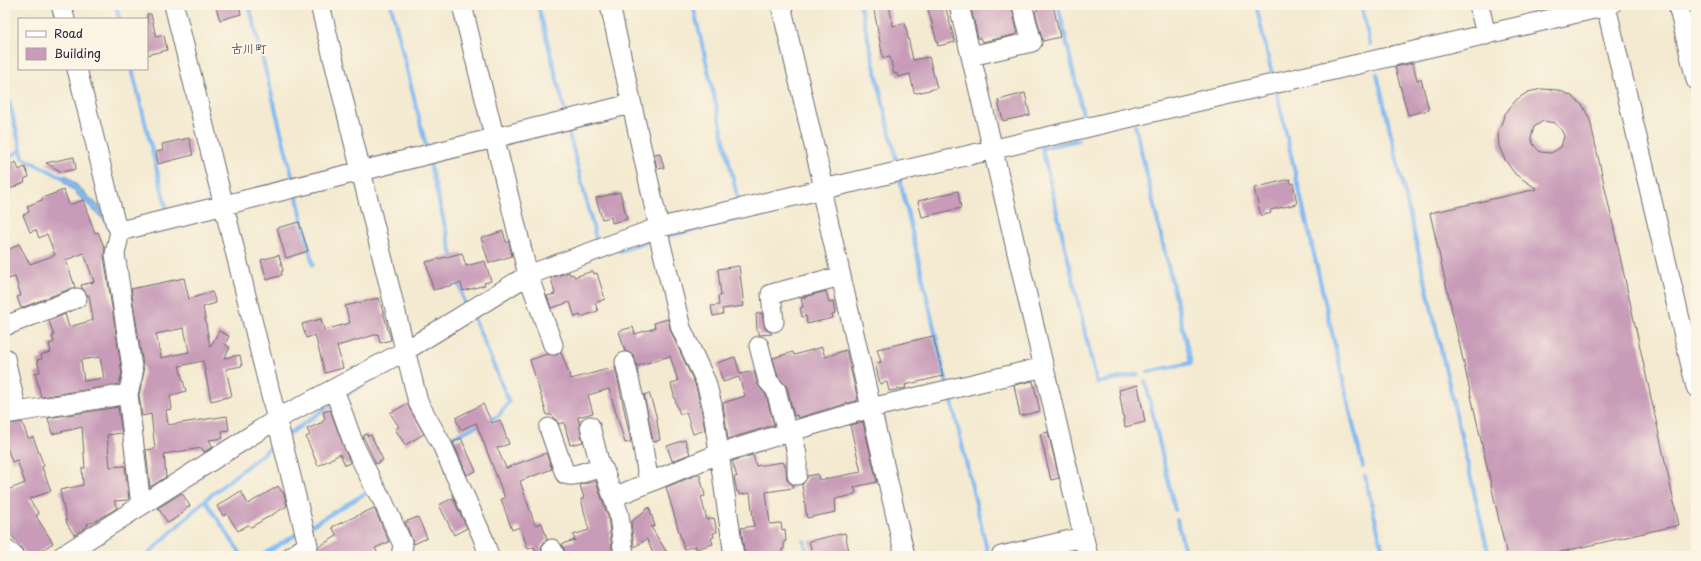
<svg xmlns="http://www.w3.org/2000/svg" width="1701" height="561" font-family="'Playpen Sans','Klee One',sans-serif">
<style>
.water{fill:#82baf2;stroke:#526e96}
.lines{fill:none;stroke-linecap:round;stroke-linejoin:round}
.stream{stroke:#82baf2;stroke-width:4}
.building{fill:#c89bb8;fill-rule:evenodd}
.minor-casing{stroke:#6c6870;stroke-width:21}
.minor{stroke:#fff;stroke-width:19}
.labels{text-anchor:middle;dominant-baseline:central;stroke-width:4;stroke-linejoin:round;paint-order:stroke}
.quarter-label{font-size:12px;fill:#22223b;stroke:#fcf5e5}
</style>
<rect width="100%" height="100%" fill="#fcf5e5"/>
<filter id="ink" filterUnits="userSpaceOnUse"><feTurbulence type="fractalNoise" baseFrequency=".025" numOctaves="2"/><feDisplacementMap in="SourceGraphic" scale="8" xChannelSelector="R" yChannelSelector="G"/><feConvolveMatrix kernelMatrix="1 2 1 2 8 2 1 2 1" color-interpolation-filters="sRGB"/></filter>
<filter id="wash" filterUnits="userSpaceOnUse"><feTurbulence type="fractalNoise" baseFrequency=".012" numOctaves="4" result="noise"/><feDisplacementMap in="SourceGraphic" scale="16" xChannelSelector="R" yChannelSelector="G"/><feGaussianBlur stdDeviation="0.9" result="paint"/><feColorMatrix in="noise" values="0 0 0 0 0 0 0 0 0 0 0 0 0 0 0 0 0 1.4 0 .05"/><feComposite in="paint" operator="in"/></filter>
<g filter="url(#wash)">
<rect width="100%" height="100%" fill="#f4ead1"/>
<path class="water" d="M66,175L108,215L111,225L109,230L105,221L63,181L62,177Z"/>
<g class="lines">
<path class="stream" d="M116,5L119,19
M249,5L294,183
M391,5L427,150
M538,5L566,115
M693,5L738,200
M860,5L897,163
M1058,5L1084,118
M1256,5L1272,74
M1361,5L1370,44
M1530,5L1532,12L1560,5
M132,69L168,215
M1377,74L1489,556
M5,84L23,158L66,179
M1277,94L1363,467
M567,125L596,239
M1135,125L1191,363L1148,372
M1078,140L1042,148L1097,383L1138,374
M5,159L21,150
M429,160L453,259
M900,180L947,384
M296,193L313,265
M668,236L742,218
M620,251L652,240
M458,279L464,302
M1145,381L1175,510
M950,394L987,550
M343,397L389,370
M287,435L334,403
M446,440L498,416L509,402L474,318
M1365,476L1384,556
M205,500L242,556
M1177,520L1186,556
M309,527L371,490
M804,541L808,556
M146,556L205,500L276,443
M261,556L300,532"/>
</g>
<g id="blocks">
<path class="building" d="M215,5H239L241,14L220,20Z
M873,5H889L893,26L905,23L913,60L929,57L937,88L917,93L914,92L910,74L898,77L897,73L894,74L890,57L883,58Z
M927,5H945L955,42L938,46Z
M970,5H1011L1018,34L982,42L980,38H978Z
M1037,5H1053L1060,37L1043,41L1035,11L1038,10Z
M147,14H151L156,37L164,35L167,50L147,55Z
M1413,63L1417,80L1421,79L1429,110L1408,115L1395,67Z
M1542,89L1558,90L1572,96L1583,106L1590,120L1679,525L1543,556H1507L1430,213L1537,189L1515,174L1505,160L1499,146L1498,132L1505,114L1516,100L1528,92ZM1543,121L1555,123L1562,131L1564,136L1561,147L1551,153L1540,152L1533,144L1531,138L1534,127Z
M1025,93L1030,115L1003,121L998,100Z
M189,138L193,155L158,164L156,152L163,150L162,144Z
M660,153L664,168L657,169L654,154Z
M74,157L76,169L62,172L46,163Z
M16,162L19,170L25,167L29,177L24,179L25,182L8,190L5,183V167Z
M1290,179L1291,184L1293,183L1297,204L1270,210L1271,213L1261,216L1254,188Z
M64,190L69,205L83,200L95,233L98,232L105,249L104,256L122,373L119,384L41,397L35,373L40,372L37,360L42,359L41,355L51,352L49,344L54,342L52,336H54L49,321L65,314L69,327L93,320L89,295H87L82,288L81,285L94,282L84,253L66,260L75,287L21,308L17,297L21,296L15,277L5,280V252L19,244L30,264L55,255L47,234L39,238L36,230L30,232L23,215L29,212L27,206L42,200V198ZM100,357L104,378L84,381L81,360Z
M958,191L961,208L922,217L918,201Z
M620,192L627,219L612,223L611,217L602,219L596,198Z
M299,222L308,251L286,258L277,228Z
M503,231L506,242H509L512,256L489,263L481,238Z
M462,253L466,266L485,261L491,281L484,283L485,285L463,291L461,283L433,290L426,262Z
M279,255L283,271L281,272L282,275L267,280L261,260Z
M739,266L744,306L722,309L723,314L713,316L711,306L719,305L718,296H721L718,269Z
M593,271L594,274L597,273L605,299L595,303L598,311L581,317L580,315L575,317L570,302L551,308L547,296L555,294L551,278L569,272L570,275L573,274L574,277Z
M184,278L189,299L212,292L216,303L203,307L210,347L219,331L229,336L225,344L230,348L224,358L240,355L242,366L226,369L232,396L211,401L203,361L179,366L186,391L170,396L172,409L166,410L168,425L227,416L229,430L222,431L223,438L209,440L213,447L204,452L202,448L164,454L166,477L150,487L146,450L155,449L151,414L142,416L139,395L144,372L131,289ZM184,328L189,352L161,358L156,334Z
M826,291L829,302L834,301L836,313L832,314L833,318L807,324L806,316L802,317L800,308L803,307L801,298Z
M379,298L391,340L380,343L378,334L337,346L343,368L325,373L315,335L306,338L302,324L321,319L324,330L350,323L345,306Z
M762,313L765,328L772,334L759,335V331H757L756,314Z
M668,319L671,332L695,384L701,407L705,430L693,434L686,412L680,414L677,407L671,384L678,381L670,356L637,366L633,355L625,351L619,331L633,327L635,334L655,328L654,323Z
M933,336L943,376L905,385L906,388L889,391L887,382L880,384L875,363L881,362L877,349Z
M822,347L825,357L846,350L858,400L798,418L797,415L794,416L787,387L778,376L773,358L793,352L794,355Z
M561,352L571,379L615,367L631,442L625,443L609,389L588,395L593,413L578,417L583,442L570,445L564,422L559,424L552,415H547L530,360L547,354L556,355Z
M735,357L740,374L754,371L757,384L766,395L774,425L728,439L723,403L745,396L739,377L723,382L717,363Z
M1033,381L1040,411L1020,416L1014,385Z
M1138,385L1145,422L1125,427L1119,390Z
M649,393L656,415L660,440L653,442L644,395Z
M407,404L424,434L405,445L395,429L399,427L390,413Z
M483,404L492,423L500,420L509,444L497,448L506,468L546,453L552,469L520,481L535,525L542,523L547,539L541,547L543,556H533V554L536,553L534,547L528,549L520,527L512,530L501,499L505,498L476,423L461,430L456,420L457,417Z
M118,407L122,433L107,435L110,467L125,466L129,500L114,501L117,508L94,522L87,524L88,526L74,535L67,524L60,490L83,485L82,468H85L82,427L52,434L48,418Z
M330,410L350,463L345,465L340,454L318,466L306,437L310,435L307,429L323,422V420L325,419L323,412Z
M22,422L28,438L33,437L44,466L42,467L51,491L29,499L39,514L36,516L53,543L33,556H25L24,552L5,526V493L10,489L25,483L17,460L12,462L5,442V425Z
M863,422L877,482L854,487L856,493L853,494V495L835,499L836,512L807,518L802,485L808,476L818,474L819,480L861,472L850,425Z
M1048,432L1059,478L1051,480L1040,434Z
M367,434L368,436L371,435L383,460L376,464L363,436Z
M461,438L476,471L467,475L453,442Z
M685,440L690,454L672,461L667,446Z
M753,455L756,466L783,462L786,467L787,480L793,485V488L766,492L770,524L781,523L782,530L785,529L786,541H784V549H782V553L745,556L741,528L754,526L750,493L739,495V492H737L734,477H737L732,461Z
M696,475H700L705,496L701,497L707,520L714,518L717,532L713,533L714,537L711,538L713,544L696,549V546L684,549L666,487Z
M596,481L608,517L613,556H566L562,544L575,540L573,535L589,530L581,499L584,498L580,485Z
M278,486L284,494L287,506L251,527L248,525L238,531L227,514L223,516L217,506L241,491L248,504Z
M182,493L190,506L182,511L183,513L168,523L158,508Z
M453,498L467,528L454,535L439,505Z
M649,507L655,526L651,527L668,554L654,556L647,539L634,547L631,522Z
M374,508L389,542L375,548L379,556H321L317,550L318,547L337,536L332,527Z
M418,517L427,538L414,544L405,522Z
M845,533L850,556H813L809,541Z"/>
</g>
</g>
<g filter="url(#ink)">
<use href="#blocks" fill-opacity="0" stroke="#6c6870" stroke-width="1"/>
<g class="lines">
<defs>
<path id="minor" d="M61,5L65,19
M174,5L308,545L292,556
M320,5L418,402L442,445L483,538L489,556
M462,5L528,275L553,345
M610,5L659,228
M781,5L824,188
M959,5L1088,556
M1479,5L1486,35
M1678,5L1696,80
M1606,6L1696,387
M971,56L1032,42L1022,5
M77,69L115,222L120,231L115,254L133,374L128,394L141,506
M821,189L905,556
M657,228L681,328L706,382L712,405L734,556
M120,231L631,104
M774,322L771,294L841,276
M5,326L77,298
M759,346L768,381L776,390L787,433
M5,358L17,412
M625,362L637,412L649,483
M334,389L354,445L375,488L382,499L403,545L401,556
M5,414L128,394
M590,426L601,469
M549,428L565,474C577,479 591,466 604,470L619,515L624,556
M792,431L797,455V475
M614,497L718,454L792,431L871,408L1044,367
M5,549L14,556
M552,549L555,556
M62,556L277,419L405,351L528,275L657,228L1611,5
M1001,556L1083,537"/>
</defs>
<use href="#minor" class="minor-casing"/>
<use href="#minor" class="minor"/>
</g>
</g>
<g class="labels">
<g class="quarter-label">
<text x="249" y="48">古川町</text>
</g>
</g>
<rect width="1701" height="561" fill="none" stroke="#fcf5e5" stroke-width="20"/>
<rect x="18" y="18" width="130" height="52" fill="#fcf5e5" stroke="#a5a1a1"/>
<rect x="26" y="31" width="20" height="6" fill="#ffffff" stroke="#a5a1a1"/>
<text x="54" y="38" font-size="12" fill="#22223b">Road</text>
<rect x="26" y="48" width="20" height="12" fill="#c89bb8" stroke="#a5a1a1"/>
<text x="54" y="58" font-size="12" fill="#22223b">Building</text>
</svg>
